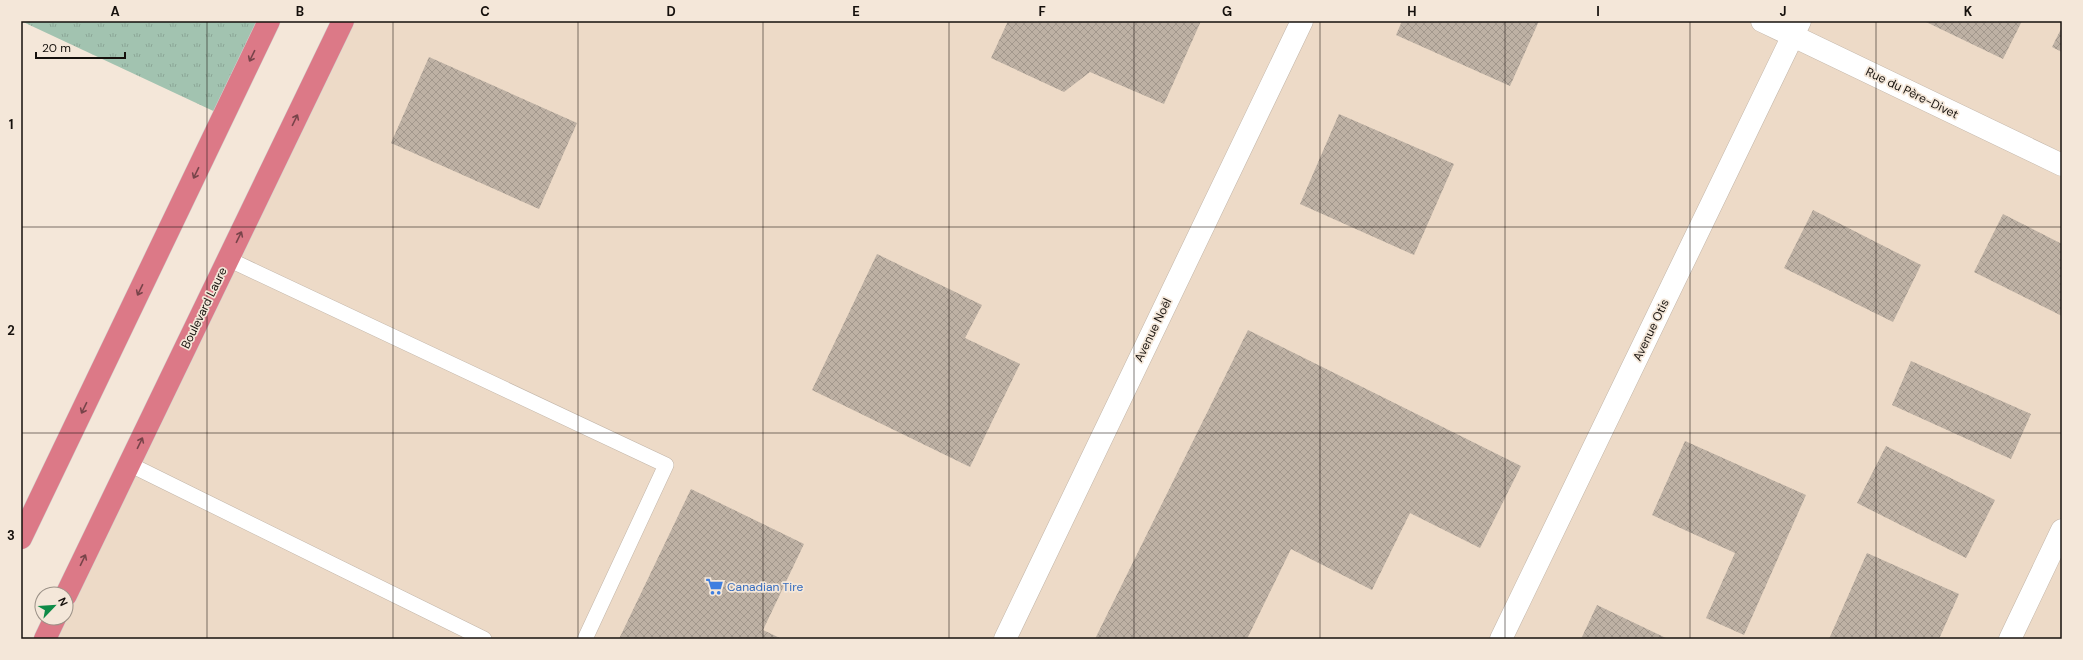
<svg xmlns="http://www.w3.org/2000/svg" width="2083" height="660" font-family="'DM Sans',sans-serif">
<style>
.built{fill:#eddac7}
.park{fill:url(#park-tufts)}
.building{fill:url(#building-cross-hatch)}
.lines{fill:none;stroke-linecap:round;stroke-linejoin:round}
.lane-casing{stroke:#c2b5a8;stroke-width:16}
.street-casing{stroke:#c2b5a8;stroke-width:23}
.highway-casing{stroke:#d0cfce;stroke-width:23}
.lane{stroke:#fff;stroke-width:15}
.street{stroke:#fff;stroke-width:22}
.highway{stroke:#dc7987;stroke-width:22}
.oneway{stroke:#78444a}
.grid{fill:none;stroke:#15100c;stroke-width:1;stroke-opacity:0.55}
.labels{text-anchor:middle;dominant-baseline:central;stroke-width:3.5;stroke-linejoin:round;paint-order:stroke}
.street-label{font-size:12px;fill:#15100c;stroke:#f4e7d9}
.shop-label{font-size:12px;fill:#366cbe;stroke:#f4e7d9;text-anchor:start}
.neatline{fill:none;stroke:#15100c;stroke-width:1.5}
.grid-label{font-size:13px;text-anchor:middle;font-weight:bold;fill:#15100c}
</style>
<defs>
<pattern id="park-tufts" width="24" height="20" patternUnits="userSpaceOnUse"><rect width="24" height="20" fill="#a2c3b0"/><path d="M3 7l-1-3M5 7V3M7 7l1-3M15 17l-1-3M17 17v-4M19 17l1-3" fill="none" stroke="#8ba696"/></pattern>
<pattern id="building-cross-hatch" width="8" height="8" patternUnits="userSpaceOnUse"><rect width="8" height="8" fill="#beb1a4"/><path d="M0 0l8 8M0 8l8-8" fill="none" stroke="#a2978c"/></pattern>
</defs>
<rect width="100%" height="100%" fill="#f4e7d9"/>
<path class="built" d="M343,21H2062V639H45L55,618H66V595Z"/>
<path class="park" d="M21,21H269L224,116Z"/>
<path class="building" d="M1008,21H1201L1164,104L1090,72L1064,92L991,58Z
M1402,21H1539L1510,86L1396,35Z
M1924,21H2022L2003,59Z
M2062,27V52L2052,47Z
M429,57L577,123L539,209L391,143Z
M1339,114L1454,164L1414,255L1300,204Z
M1813,210L1921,265L1893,322L1784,268Z
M2003,214L2062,244V316L1974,272Z
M877,254L982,305L965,338L1020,364L970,467L812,390Z
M1248,330L1521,466L1480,548L1410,513L1372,590L1291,549L1247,639H1095Z
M1911,361L2031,414L2011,459L1892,405Z
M1685,441L1806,495L1744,635L1706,618L1735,553L1652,515Z
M1886,446L1995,500L1966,558L1857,503Z
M691,489L804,544L763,630L782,639H619Z
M1867,553L1959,594L1939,639H1829Z
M1597,605L1668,639H1581Z"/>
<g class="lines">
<defs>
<path id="lane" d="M228,259L666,465L585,639
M129,464L484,639"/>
<path id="street" d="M1762,21L2062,165
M1005,639L1302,21
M1501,639L1800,21
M2010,639L2062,530"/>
<path id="highway" d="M21,538L269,21
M66,595L343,21
M45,639L55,618"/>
</defs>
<use href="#lane" class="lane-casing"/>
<use href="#street" class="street-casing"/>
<use href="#highway" class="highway-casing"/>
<use href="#lane" class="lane"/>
<use href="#street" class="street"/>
<use href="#highway" class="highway"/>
</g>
<defs><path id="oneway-shaft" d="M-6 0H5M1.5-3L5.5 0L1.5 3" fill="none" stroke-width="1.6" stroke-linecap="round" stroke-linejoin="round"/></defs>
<g class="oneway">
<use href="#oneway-shaft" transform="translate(252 56) rotate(116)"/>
<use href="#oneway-shaft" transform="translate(295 120) rotate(-64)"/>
<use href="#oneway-shaft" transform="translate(196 173) rotate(116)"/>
<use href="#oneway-shaft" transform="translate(239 237) rotate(-64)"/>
<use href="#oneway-shaft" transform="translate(140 290) rotate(116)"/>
<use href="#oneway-shaft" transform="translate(84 408) rotate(116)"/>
<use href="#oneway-shaft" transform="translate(140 443) rotate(-64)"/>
<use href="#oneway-shaft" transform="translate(83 560) rotate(-64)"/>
</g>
<path class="grid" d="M207,21V639M393,21V639M578,21V639M763,21V639M949,21V639M1134,21V639M1320,21V639M1505,21V639M1690,21V639M1876,21V639M21,227H2062M21,433H2062"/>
<defs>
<symbol id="supermarket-bare" viewBox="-9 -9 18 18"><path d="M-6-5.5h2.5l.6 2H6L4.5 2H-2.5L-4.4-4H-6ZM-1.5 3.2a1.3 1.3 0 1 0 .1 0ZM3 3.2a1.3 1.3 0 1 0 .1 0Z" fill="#3f7fe0" stroke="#f4e7d9" stroke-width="2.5" paint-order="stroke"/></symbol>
</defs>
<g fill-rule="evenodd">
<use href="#supermarket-bare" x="702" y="574" width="25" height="25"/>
</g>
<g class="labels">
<g class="street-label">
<text transform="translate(1912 93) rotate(26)">Rue du Père-Divet</text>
<text transform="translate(204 308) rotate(-64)">Boulevard Laure</text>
<text transform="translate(1153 330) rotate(-64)">Avenue Noël</text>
<text transform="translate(1651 330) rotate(-64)">Avenue Otis</text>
</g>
<g class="shop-label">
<text x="727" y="587">Canadian Tire</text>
</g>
</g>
<rect width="2083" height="660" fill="none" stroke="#f4e7d9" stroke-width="44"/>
<g transform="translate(54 606) rotate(65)"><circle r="19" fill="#f4e7d9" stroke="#9b9187"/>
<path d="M0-3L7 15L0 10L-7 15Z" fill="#0f8b47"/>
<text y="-6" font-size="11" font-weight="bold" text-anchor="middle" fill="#15100c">N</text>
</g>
<path d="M36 52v6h89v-6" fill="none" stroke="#15100c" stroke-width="2"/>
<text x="42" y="52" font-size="12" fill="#15100c" stroke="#f4e7d9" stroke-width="3" paint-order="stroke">20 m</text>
<rect x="22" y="22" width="2039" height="616" class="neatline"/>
<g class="grid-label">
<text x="115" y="16">A</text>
<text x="300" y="16">B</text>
<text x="485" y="16">C</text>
<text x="671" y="16">D</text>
<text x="856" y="16">E</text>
<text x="1042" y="16">F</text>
<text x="1227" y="16">G</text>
<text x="1412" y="16">H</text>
<text x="1598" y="16">I</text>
<text x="1783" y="16">J</text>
<text x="1968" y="16">K</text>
<text x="11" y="129">1</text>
<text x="11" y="335">2</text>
<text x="11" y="540">3</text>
</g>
</svg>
